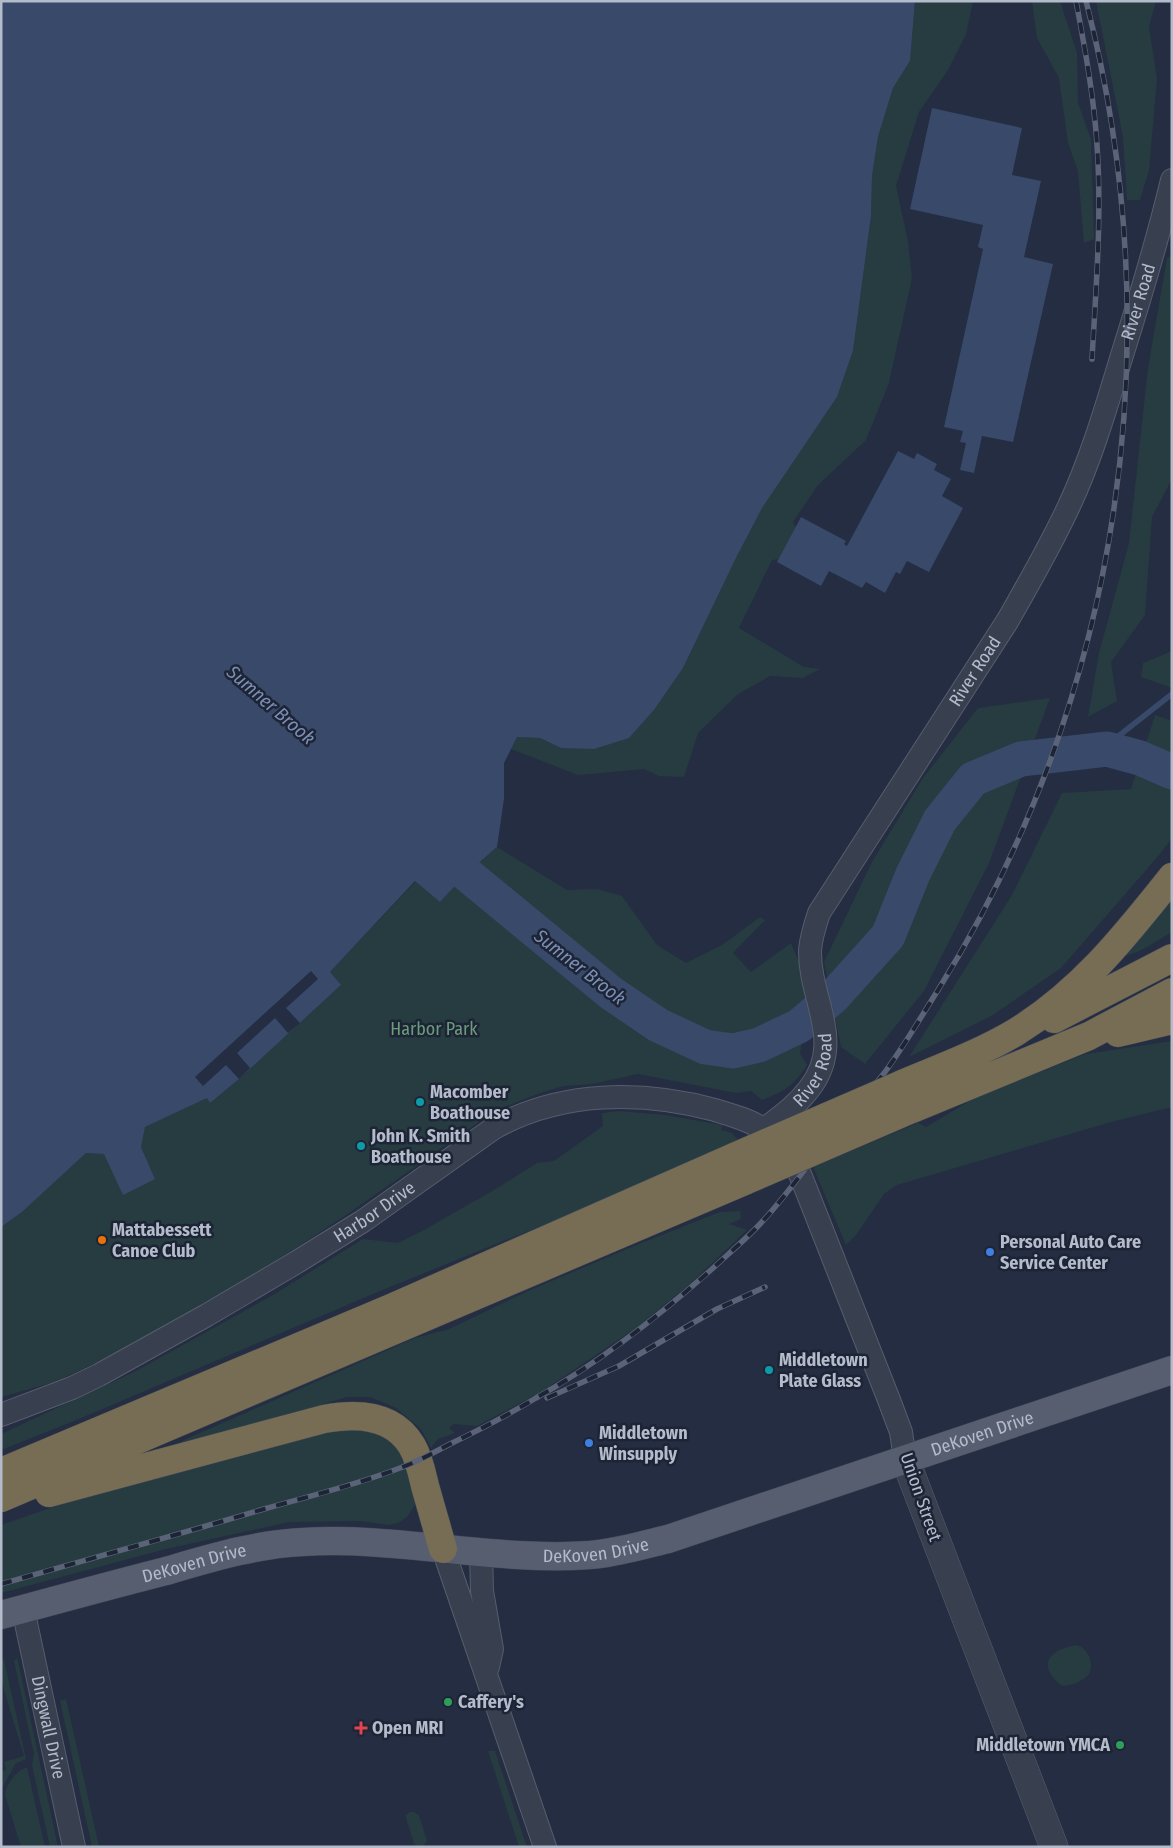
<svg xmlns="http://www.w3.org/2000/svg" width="1173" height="1848" font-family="'Fira Sans Condensed',sans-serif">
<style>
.green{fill:#263c41}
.water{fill:#38496a}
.pier{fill:#242d41}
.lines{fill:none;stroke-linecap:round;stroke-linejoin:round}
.stream{stroke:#38496a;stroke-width:5.5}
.river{stroke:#38496a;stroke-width:35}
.minor-casing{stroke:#565d6e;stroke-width:24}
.tertiary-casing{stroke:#565d6e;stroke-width:29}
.primary-casing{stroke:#414859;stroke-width:29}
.motorway-casing{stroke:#404758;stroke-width:29}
.minor{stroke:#384050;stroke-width:22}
.tertiary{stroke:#384050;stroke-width:28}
.primary{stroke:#565e70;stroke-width:28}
.motorway{stroke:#776d54;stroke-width:28}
.rail-casing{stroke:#5a6377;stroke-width:5.5}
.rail{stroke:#1d2435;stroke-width:4;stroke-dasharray:11;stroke-linecap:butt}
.motorway-bridge-casing{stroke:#404758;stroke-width:29;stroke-linecap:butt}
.motorway-bridge{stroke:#776d54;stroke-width:28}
.culture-dot{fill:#0f9aa8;stroke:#1d2435;stroke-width:2}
.food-dot{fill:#e8710a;stroke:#1d2435;stroke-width:2}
.shop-dot{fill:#3f7fe0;stroke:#1d2435;stroke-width:2}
.leisure-dot{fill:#2e9e5b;stroke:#1d2435;stroke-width:2}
.health-dot{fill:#e0444e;stroke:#1d2435;stroke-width:2}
.labels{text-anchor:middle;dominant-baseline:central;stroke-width:5;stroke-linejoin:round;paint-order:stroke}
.street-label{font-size:18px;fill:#b4bbcb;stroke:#1d2435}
.park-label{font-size:18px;fill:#6a9d7b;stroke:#1d2435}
.poi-label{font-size:18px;font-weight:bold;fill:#b4bbcb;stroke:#1d2435;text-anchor:start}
.water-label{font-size:19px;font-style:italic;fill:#7b8eb3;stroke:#1d2435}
</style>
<rect width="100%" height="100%" fill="#242d41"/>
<path class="green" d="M915,1H973L966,34L948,70L919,112L896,186L908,241L912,278L889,383L866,440L818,485L793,522L798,531L787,558L772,560L739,628L804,667L820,669L803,678L770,676L738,694L698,733L684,777L659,776L644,769L578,775L511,749L517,737L540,738L561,748L629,738L654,710L683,668L736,558L762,507L837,397L853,351L871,216L872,176L878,137L893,88L910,61Z
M1032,1H1060L1077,53L1078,103L1091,139L1094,239L1084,243L1078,171L1068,143L1059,78L1037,38Z
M1096,1H1156L1149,27L1157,79L1149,170L1140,200H1127L1123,137Z
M1172,256V479L1152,517L1145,615L1111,662L1117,701L1088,717L1099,653L1129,543L1148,368L1167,258Z
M1172,651V688L1141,677L1143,663Z
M1050,698L989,863L924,991L865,1064L841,1047L824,962L872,862L923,778L978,708Z
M1155,715L1172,721V838L1160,854L1061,968L993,1015L909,1057L1012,895L1062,793L1131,789Z
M497,847L567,890L597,889L622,896L657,945L686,963L722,945L760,917L765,920L733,953L751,972L791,943L803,971L808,1001L800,1053L807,1065C793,1087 786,1090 762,1100L751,1091L736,1093L638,1074L592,1084L564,1086L543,1092L499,1109L480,1121L349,1213L287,1254L217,1296L104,1359L55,1382L1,1397V1227L22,1212L86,1153L104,1154L155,1179L141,1147L145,1127L207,1098L210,1103L239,1079L340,986L330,972L416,881L440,902L466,874Z
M1172,887V932C1155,942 1139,954 1120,957Z
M1172,1041V1107L1111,1122L897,1185L884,1194L856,1235L846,1245L813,1167L918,1123L926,1127L978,1096L1086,1054Z
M619,1111L665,1115L722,1125L721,1130L732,1133L738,1140L731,1143L733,1148L385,1289L74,1421L1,1450V1434L134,1372L273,1295L363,1239L398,1243L422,1231L494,1190L537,1163L554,1161L603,1126L602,1113Z
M740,1211L741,1219L729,1224L747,1230L690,1284L636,1328L541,1392L477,1426L453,1424L449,1428L455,1433L438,1439L431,1448L421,1429L396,1408L370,1397H347L170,1450L186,1439L415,1338L449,1329L528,1291L634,1246L720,1212Z
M347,1425L389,1437L400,1451L415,1491V1505L407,1517L398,1523L389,1525L360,1521L289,1522L166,1549L1,1593V1525L111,1487Z
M1075,1645C1087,1646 1095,1663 1089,1674C1084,1681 1070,1686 1063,1686C1051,1679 1040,1663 1055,1653C1060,1649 1068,1647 1075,1645Z
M17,1657L18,1661L58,1847H50L32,1765L34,1754L14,1661Z
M1,1658L4,1660L26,1759L16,1763L1,1790V1771L6,1770L4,1762L24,1756L1,1680Z
M66,1699L99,1846L92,1847L60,1701Z
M488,1751H495L527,1847H519Z
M27,1767L45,1847H21L5,1795C6,1784 17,1770 27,1767Z
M410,1812H414L419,1815L427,1841L424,1845L419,1847L414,1844L406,1818V1815Z"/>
<path class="water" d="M1,1H915L910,61L893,88L878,137L872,176L871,216L853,351L837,397L762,508L736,558L683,668L654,710L629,738L594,749L561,748L540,738L517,737L504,763V799L497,847L466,874L440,902L415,881L330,972L341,985L239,1079L210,1103L207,1098L145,1127L141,1147L155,1179L123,1195L104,1154L86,1153L22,1212L1,1227Z
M932,108L1022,128L1012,175L1041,181L1024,257L1053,264L1013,442L982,436L974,473L960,470L966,443L960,442L963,431L944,427L983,249L978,247L983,225L910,209Z
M898,451L914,459L917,453L937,464L934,470L951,479L942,496L963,508L929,572L907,561L900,574L896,572L885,593L866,582L862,588L829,571L821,586L777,562L801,517L846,541L844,544L847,546Z"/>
<path class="pier" d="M311,971L318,979L286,1008L300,1023L288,1033L275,1018L237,1053L250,1068L239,1079L226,1065L203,1086L195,1077Z"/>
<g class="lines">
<path class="stream" d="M1102,749L1172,694"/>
<path class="river" d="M430,844L611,993L658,1025L705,1047L733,1051L759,1045L799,1026L833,997L888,936L913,874L940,820L973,779L1021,759L1107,749L1140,758L1172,772"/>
<defs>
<g id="minor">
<path id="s1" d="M763,1130C780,1117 796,1106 809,1089C846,1042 809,1000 810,950C811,937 815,925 819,913L1008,620C1029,583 1051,545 1069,506C1092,457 1107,404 1123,352C1141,295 1158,238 1172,180"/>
<path id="s2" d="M1,1415L72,1388L99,1375L207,1315L297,1262L363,1221L494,1128C561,1091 641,1090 715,1110C731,1115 751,1120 764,1130C779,1141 790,1159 800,1174L889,1400L901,1432L905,1459"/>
<path d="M443,1549L545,1847"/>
<path d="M481,1553L482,1591L492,1649L488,1667"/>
<path id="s3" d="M23,1609L74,1847"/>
</g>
<path id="tertiary" d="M905,1459L1054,1847"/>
<g id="primary">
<path id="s4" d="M1,1615C56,1600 111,1585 166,1571C211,1558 256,1544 303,1542C399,1536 494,1562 590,1555C617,1553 642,1545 668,1539L1172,1370"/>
</g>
<path id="motorway" d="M1054,1019L1172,958
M1118,1033L1172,1020
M902,1084C940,1068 981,1053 1016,1032C1082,991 1125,936 1172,877
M912,1109L1089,1036L1172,992
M1,1472L391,1308L736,1156
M49,1493L324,1419C356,1413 393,1414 412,1446C419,1458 422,1473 425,1486C431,1507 437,1528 443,1549
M1,1498L747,1180"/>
</defs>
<use href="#minor" class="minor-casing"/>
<use href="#tertiary" class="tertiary-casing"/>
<use href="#primary" class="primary-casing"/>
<use href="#motorway" class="motorway-casing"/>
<use href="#minor" class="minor"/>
<use href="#tertiary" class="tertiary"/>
<use href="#primary" class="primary"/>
<use href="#motorway" class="motorway"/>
<defs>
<path id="rail" d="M1076,1C1085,49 1094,97 1097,145C1102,216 1096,288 1092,359
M547,1398L619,1366L717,1309L765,1287
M1,1584C89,1559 177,1535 264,1509C310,1496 356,1485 400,1468C417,1462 433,1453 450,1444C479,1430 508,1415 536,1398C600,1362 658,1317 712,1269C728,1254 745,1240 760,1224C783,1200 801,1173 822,1148C843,1123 865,1098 885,1072C904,1046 921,1017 938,990C1122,696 1173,336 1086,1"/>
</defs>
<use href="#rail" class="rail-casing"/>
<use href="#rail" class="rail"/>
<defs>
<path id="motorway-bridge" d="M736,1156L902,1084
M747,1180L912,1109"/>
</defs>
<use href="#motorway-bridge" class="motorway-bridge-casing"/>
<use href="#motorway-bridge" class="motorway-bridge"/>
</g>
<g class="culture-dot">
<circle cx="420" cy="1102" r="5"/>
<circle cx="361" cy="1146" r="5"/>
<circle cx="769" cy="1370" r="5"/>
</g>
<circle class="food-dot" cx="102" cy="1240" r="5"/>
<g class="shop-dot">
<circle cx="990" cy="1252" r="5"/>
<circle cx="589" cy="1443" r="5"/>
</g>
<g class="leisure-dot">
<circle cx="448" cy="1702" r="5"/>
<circle cx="1120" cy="1745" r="5"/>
</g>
<path class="health-dot" d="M358.5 1720.5h5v5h5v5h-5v5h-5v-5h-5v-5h5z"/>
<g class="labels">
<g class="street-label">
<text stroke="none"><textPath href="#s1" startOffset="938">River Road</textPath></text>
<text stroke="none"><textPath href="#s1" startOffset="532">River Road</textPath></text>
<text stroke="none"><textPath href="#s1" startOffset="82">River Road</textPath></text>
<text stroke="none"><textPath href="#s2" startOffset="426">Harbor Drive</textPath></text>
<text stroke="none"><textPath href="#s4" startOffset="1010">DeKoven Drive</textPath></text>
<text transform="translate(921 1497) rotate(71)">Union Street</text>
<text stroke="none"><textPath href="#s4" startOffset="605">DeKoven Drive</textPath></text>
<text stroke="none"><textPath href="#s4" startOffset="200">DeKoven Drive</textPath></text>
<text stroke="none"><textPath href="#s3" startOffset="121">Dingwall Drive</textPath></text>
</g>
<g class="park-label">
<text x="434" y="1029">Harbor Park</text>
</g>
<g class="poi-label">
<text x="430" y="1092">Macomber<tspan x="430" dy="21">Boathouse</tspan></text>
<text x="371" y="1136">John K. Smith<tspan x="371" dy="21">Boathouse</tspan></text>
<text x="112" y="1230">Mattabessett<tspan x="112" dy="21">Canoe Club</tspan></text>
<text x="1000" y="1242">Personal Auto Care<tspan x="1000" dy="21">Service Center</tspan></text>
<text x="779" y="1360">Middletown<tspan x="779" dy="21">Plate Glass</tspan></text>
<text x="599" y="1433">Middletown<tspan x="599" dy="21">Winsupply</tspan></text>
<text x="458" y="1702">Caffery's</text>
<text x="372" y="1728">Open MRI</text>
<text x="1110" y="1745" text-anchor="end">Middletown YMCA</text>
</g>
<g class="water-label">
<text transform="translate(271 705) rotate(41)">Sumner Brook</text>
<text transform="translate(580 967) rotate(38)">Sumner Brook</text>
</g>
</g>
<rect width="1173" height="1848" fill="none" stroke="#b4bbcb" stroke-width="5"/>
</svg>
